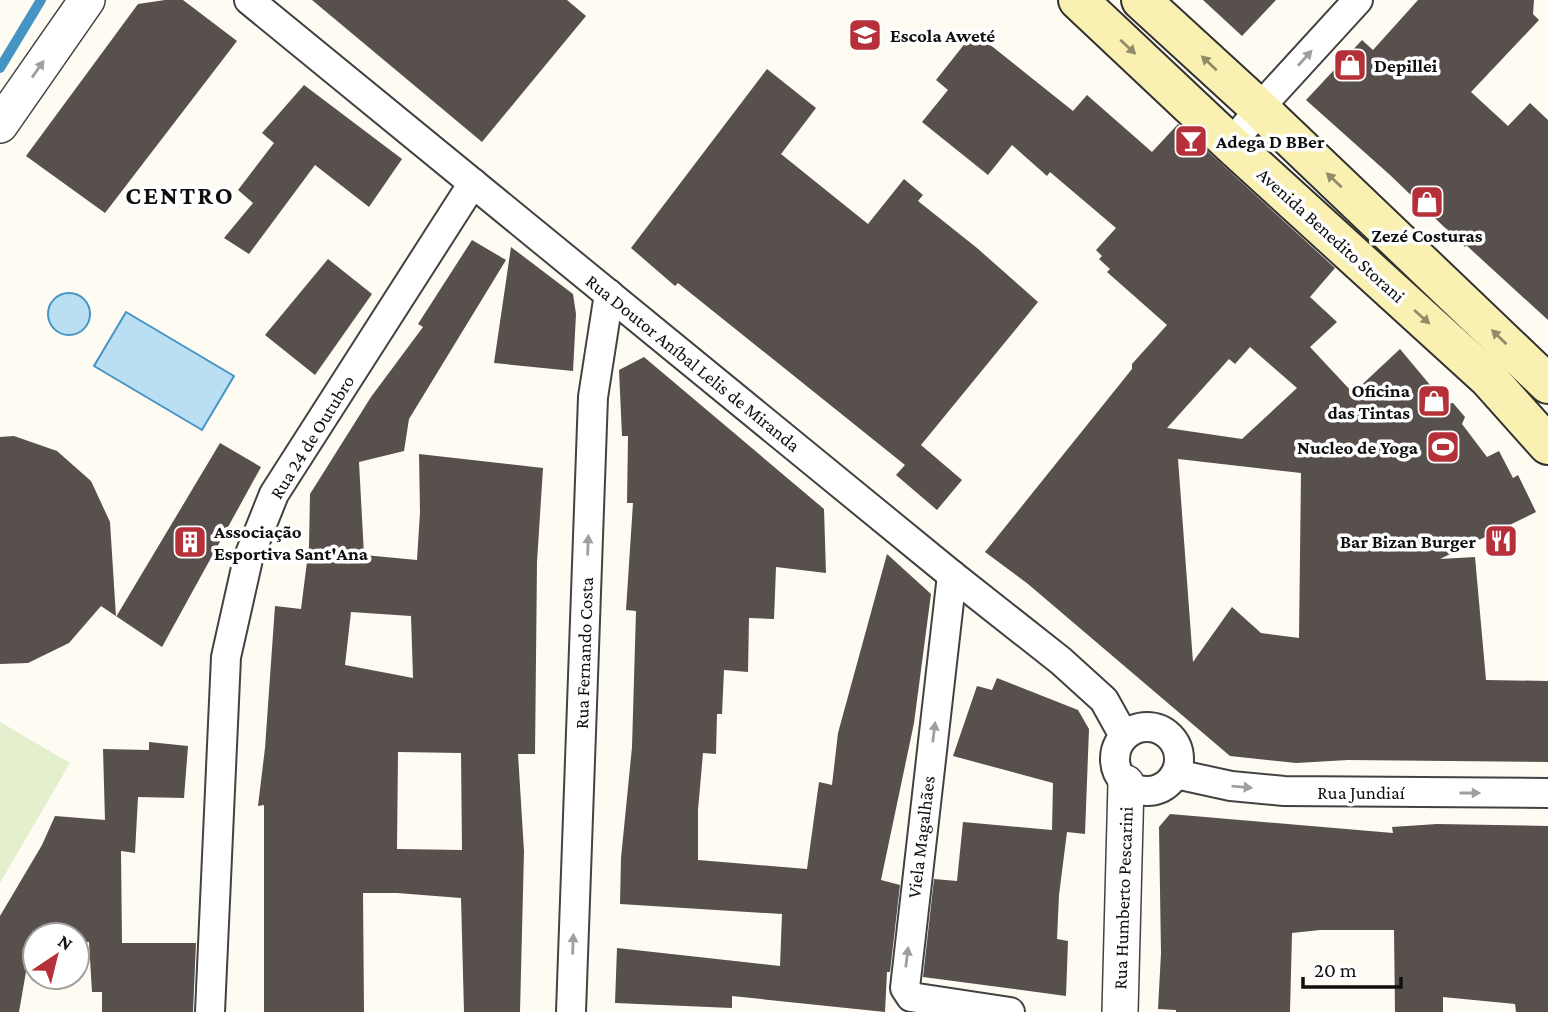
<svg xmlns="http://www.w3.org/2000/svg" width="1548" height="1012" font-family="'Crimson Pro',serif">
<style>
.pitch{fill:#e4efce}
.water{fill:#badef2;stroke:#4594c4;stroke-width:2}
.lines{fill:none;stroke-linecap:round;stroke-linejoin:round}
.stream{stroke:#4594c4;stroke-width:10}
.building{fill:#57504c;fill-rule:evenodd}
.minor-casing{stroke:#424242;stroke-width:32}
.tertiary-casing{stroke:#424242;stroke-width:38}
.secondary-casing{stroke:#313131;stroke-width:42}
.minor{stroke:#fff;stroke-width:28}
.tertiary{stroke:#fff;stroke-width:35}
.secondary{stroke:#f9f0b1;stroke-width:38}
.oneway{fill:#908b68}
.oneway2{fill:#9f9f9f}
.labels{text-anchor:middle;dominant-baseline:central;stroke-width:7;stroke-linejoin:round;paint-order:stroke}
.poi-label{font-size:19px;font-weight:bold;fill:#0f0f0f;stroke:#fff;text-anchor:start}
.street-label{font-size:19px;fill:#0f0f0f;stroke:#fff}
.district-label{font-size:26px;font-weight:bold;letter-spacing:2px;fill:#0f0f0f;stroke:#fff}
</style>
<rect width="100%" height="100%" fill="#fefbf2"/>
<!-- pitch -->
<path class="pitch" d="M0,722L70,763L0,883Z"/>
<!-- water -->
<g class="water">
<circle cx="69" cy="314" r="21"/>
<path d="M126,312L234,376L202,430L94,366Z"/>
</g>
<g class="lines">
<!-- stream -->
<path class="stream" d="M0,68L41,0"/>
</g>
<!-- building -->
<g class="building">
<path d="M165,0H183L237,41L105,213L26,156L138,4Z"/>
<path d="M312,0H567L586,16L482,142Z"/>
<path d="M1203,0H1276L1242,36Z"/>
<path d="M1418,0H1534L1533,14L1539,20L1471,92L1508,126L1530,103L1548,120V320L1466,245L1465,247L1390,175L1306,100L1362,40L1373,50Z"/>
<path d="M974,32L1073,111L1087,95L1152,152L1178,124L1335,268L1310,297L1337,322L1310,347L1353,393L1400,349L1446,404L1453,403L1465,417L1462,424L1487,457L1499,451L1513,478L1518,475L1536,512L1440,559L1475,557L1486,680L1548,681V762L1348,760L1296,763L1230,756L1028,584L985,552L1132,369V364L1167,325L1107,272L1110,269L1099,259L1102,256L1096,250L1116,228L1050,172L1047,176L1012,145L988,175L922,122L948,90L936,80ZM1250,347L1297,388L1242,439L1167,428L1229,359L1235,364ZM1178,459L1301,473L1299,638L1261,633L1232,607L1193,662Z"/>
<path d="M767,69L816,108L781,154L868,224L904,179L923,195L918,201L977,248L1038,302L921,445L962,480L937,510L896,475L905,465L678,283L675,286L631,248Z"/>
<path d="M304,85L402,159L369,207L315,165L249,254L224,238L253,203L238,190L274,143L262,133Z"/>
<path d="M472,240L506,260L409,419L404,451L359,462L364,555L417,560L420,512L419,454L543,468L537,562L535,754H518L524,851L520,1012H464L461,898L397,893H363L364,1012H264V805L258,806L265,748L275,606L301,609L309,546L310,494L371,397L423,327L418,324ZM351,612L411,616L413,678L345,665ZM398,752L461,753L462,850L397,849Z"/>
<path d="M511,247L573,294L576,314L573,371L494,363Z"/>
<path d="M328,259L372,294L315,375L265,335Z"/>
<path d="M644,357L824,509L826,573L776,567L774,619L749,618L748,672L724,670L722,714H717L716,754L703,753L698,810V860L807,869L819,782L832,785L838,733L887,554L931,594L914,723L881,880L900,885L890,972H887L885,1012L732,996V1008L615,1003L617,948L780,966L782,914L620,904L621,858L632,747L636,611L626,610L633,503H627L628,436H622L619,370Z"/>
<path d="M14,436L57,451L91,481L110,522L116,617L220,443L261,467L162,647L101,606L69,643L28,663L0,664V437Z"/>
<path d="M997,678L1078,710L1089,729L1085,834L1067,832L1059,895L1057,939L1068,941L1066,996L923,977L934,879L957,881L963,822L1052,830L1053,783L953,756L977,686L992,690Z"/>
<path d="M149,742L188,746L184,798L138,797L135,853L121,851L122,943H196L193,1012H102V992H92L89,942H77V935H35V943H31L19,1012H0V916L42,845L55,816L105,820L103,749L149,750Z"/>
<path d="M1170,814L1393,833L1392,827L1437,824L1548,826V1012H1516L1515,1004L1443,997V1012H1395L1394,930H1320L1292,933L1290,1012H1176V1010L1158,1009L1161,953L1159,827Z"/>
</g>
<g class="lines">
<defs>
<g id="minor">
<path d="M249,0L952,575L1061,661L1104,700L1124,736"/>
<path d="M1231,144L1272,94L1358,0"/>
<path d="M952,575L905,988L911,997L1010,1012"/>
<circle cx="1147" cy="759" r="32"/>
<path d="M1176,774L1231,786L1284,791L1548,793"/>
<path d="M210,1012L226,657L248,559L274,494L473,183"/>
<path d="M571,1012L593,397L609,294"/>
</g>
<g id="tertiary">
<path d="M0,125L87,0"/>
<path d="M1120,1012L1126,783"/>
</g>
<g id="secondary">
<path d="M1078,0L1231,144L1489,379L1548,445"/>
<path d="M1141,0L1260,109L1548,384"/>
</g>
</defs>
<!-- minor casing -->
<use href="#minor" class="minor-casing"/>
<!-- tertiary casing -->
<use href="#tertiary" class="tertiary-casing"/>
<!-- secondary casing -->
<use href="#secondary" class="secondary-casing"/>
<!-- minor -->
<use href="#minor" class="minor"/>
<!-- tertiary -->
<use href="#tertiary" class="tertiary"/>
<!-- secondary -->
<use href="#secondary" class="secondary"/>
</g>
<!-- one-way arrows -->
<defs><path id="oneway-solid" d="M-6-.8H1V-3.2L6.5 0L1 3.2V.8H-6Z" transform="scale(1.75)"/></defs>
<g class="oneway">
<use href="#oneway-solid" transform="translate(1128 47) rotate(43)"/>
<use href="#oneway-solid" transform="translate(1209 63) rotate(-137)"/>
<use href="#oneway-solid" transform="translate(1334 180) rotate(-137)"/>
<use href="#oneway-solid" transform="translate(1422 317) rotate(42)"/>
<use href="#oneway-solid" transform="translate(1499 337) rotate(-136)"/>
</g>
<g class="oneway2">
<use href="#oneway-solid" transform="translate(1305 58) rotate(-48)"/>
<use href="#oneway-solid" transform="translate(38 69) rotate(-55)"/>
<use href="#oneway-solid" transform="translate(588 545) rotate(-88)"/>
<use href="#oneway-solid" transform="translate(934 732) rotate(-83)"/>
<use href="#oneway-solid" transform="translate(1242 787) rotate(5)"/>
<use href="#oneway-solid" transform="translate(1470 793)"/>
<use href="#oneway-solid" transform="translate(573 944) rotate(-88)"/>
<use href="#oneway-solid" transform="translate(907 957) rotate(-83)"/>
</g>
<!-- icons -->
<defs>
<symbol id="school-square" viewBox="-11 -11 22 22"><rect x="-9" y="-9" width="18" height="18" rx="4" fill="#b63039" stroke="#fff"/><path d="M0-5L7-2L0 1L-7-2ZM-4 1L0 2.5L4 1V4Q0 6-4 4Z" fill="#fff"/></symbol>
<symbol id="shop-square" viewBox="-11 -11 22 22"><rect x="-9" y="-9" width="18" height="18" rx="4" fill="#b63039" stroke="#fff"/><path d="M-5-2.5h2.3a2.7 3.5 0 0 1 5.4 0H5L5.5 6h-11ZM-1.5-2.5h3a1.5 2.3 0 0 0-3 0Z" fill="#fff"/></symbol>
<symbol id="bar-square" viewBox="-11 -11 22 22"><rect x="-9" y="-9" width="18" height="18" rx="4" fill="#b63039" stroke="#fff"/><path d="M-6-5H6L.8 .8V4.5H3.5V6h-7V4.5H-.8V.8Z" fill="#fff"/></symbol>
<symbol id="stadium-square" viewBox="-11 -11 22 22"><rect x="-9" y="-9" width="18" height="18" rx="4" fill="#b63039" stroke="#fff"/><path d="M0-5a6.5 5 0 1 0 0 10a6.5 5 0 1 0 0-10ZM-3.5-1.8h7v3.6h-7Z" fill="#fff"/></symbol>
<symbol id="restaurant-square" viewBox="-11 -11 22 22"><rect x="-9" y="-9" width="18" height="18" rx="4" fill="#b63039" stroke="#fff"/><path d="M-5-6h1v4h1v-4h1v4h1v-4h1v5L-1.5 .5V6h-2V.5L-5-1ZM5-6V6H3V1.5H1.5Q1.5-4 5-6Z" fill="#fff"/></symbol>
<symbol id="building-square" viewBox="-11 -11 22 22"><rect x="-9" y="-9" width="18" height="18" rx="4" fill="#b63039" stroke="#fff"/><path d="M-4-6H4V6H1V3H-1V6H-4ZM-2.5-4.3h1.7v1.8h-1.7ZM.8-4.3h1.7v1.8H.8ZM-2.5-1h1.7V.8h-1.7ZM.8-1h1.7V.8H.8Z" fill="#fff"/></symbol>
</defs>
<g fill-rule="evenodd">
<use href="#school-square" x="846" y="16" width="38" height="38"/>
<use href="#shop-square" x="1331" y="46" width="38" height="38"/>
<use href="#bar-square" x="1172" y="122" width="38" height="38"/>
<use href="#shop-square" x="1408" y="183" width="38" height="38"/>
<use href="#shop-square" x="1415" y="382" width="38" height="38"/>
<use href="#stadium-square" x="1424" y="428" width="38" height="38"/>
<use href="#restaurant-square" x="1482" y="522" width="38" height="38"/>
<use href="#building-square" x="171" y="523" width="38" height="38"/>
</g>
<g class="labels">
<!-- poi labels -->
<g class="poi-label">
<text x="890" y="35">Escola Aweté</text>
<text x="1374" y="65">Depillei</text>
<text x="1216" y="141">Adega D BBer</text>
<text x="1427" y="235" text-anchor="middle">Zezé Costuras</text>
<text x="1410" y="390" text-anchor="end">Oficina<tspan x="1410" dy="22">das Tintas</tspan></text>
<text x="1418" y="447" text-anchor="end">Nucleo de Yoga</text>
<text x="214" y="531">Associação<tspan x="214" dy="22">Esportiva Sant'Ana</tspan></text>
<text x="1476" y="541" text-anchor="end">Bar Bizan Burger</text>
</g>
<!-- street labels -->
<g class="street-label">
<text transform="translate(1331 235) rotate(42)">Avenida Benedito Storani</text>
<text transform="translate(693 363) rotate(39)">Rua Doutor Aníbal Lelis de Miranda</text>
<text transform="translate(312 437) rotate(-58)">Rua 24 de Outubro</text>
<text transform="translate(584 653) rotate(-88)">Rua Fernando Costa</text>
<text x="1361" y="792">Rua Jundiaí</text>
<text transform="translate(921 837) rotate(-83)">Viela Magalhães</text>
<text transform="translate(1123 898) rotate(-88)">Rua Humberto Pescarini</text>
</g>
<!-- district labels -->
<g class="district-label">
<text x="180" y="195">CENTRO</text>
</g>
</g>
<!-- north arrow -->
<g transform="translate(56 956) rotate(35)"><circle r="33" fill="#ffffff" stroke="#9f9f9f" stroke-width="2"/>
<path d="M0-5L12 26L0 18L-12 26Z" fill="#b63039"/>
<text y="-10" font-size="19" font-weight="bold" text-anchor="middle" fill="#0f0f0f">N</text>
</g>
<!-- scale -->
<path d="M1303 977v10h98v-10" fill="none" stroke="#0f0f0f" stroke-width="3.5"/>
<text x="1314" y="977" font-size="21" fill="#0f0f0f" stroke="#ffffff" stroke-width="5" paint-order="stroke">20 m</text>
</svg>
